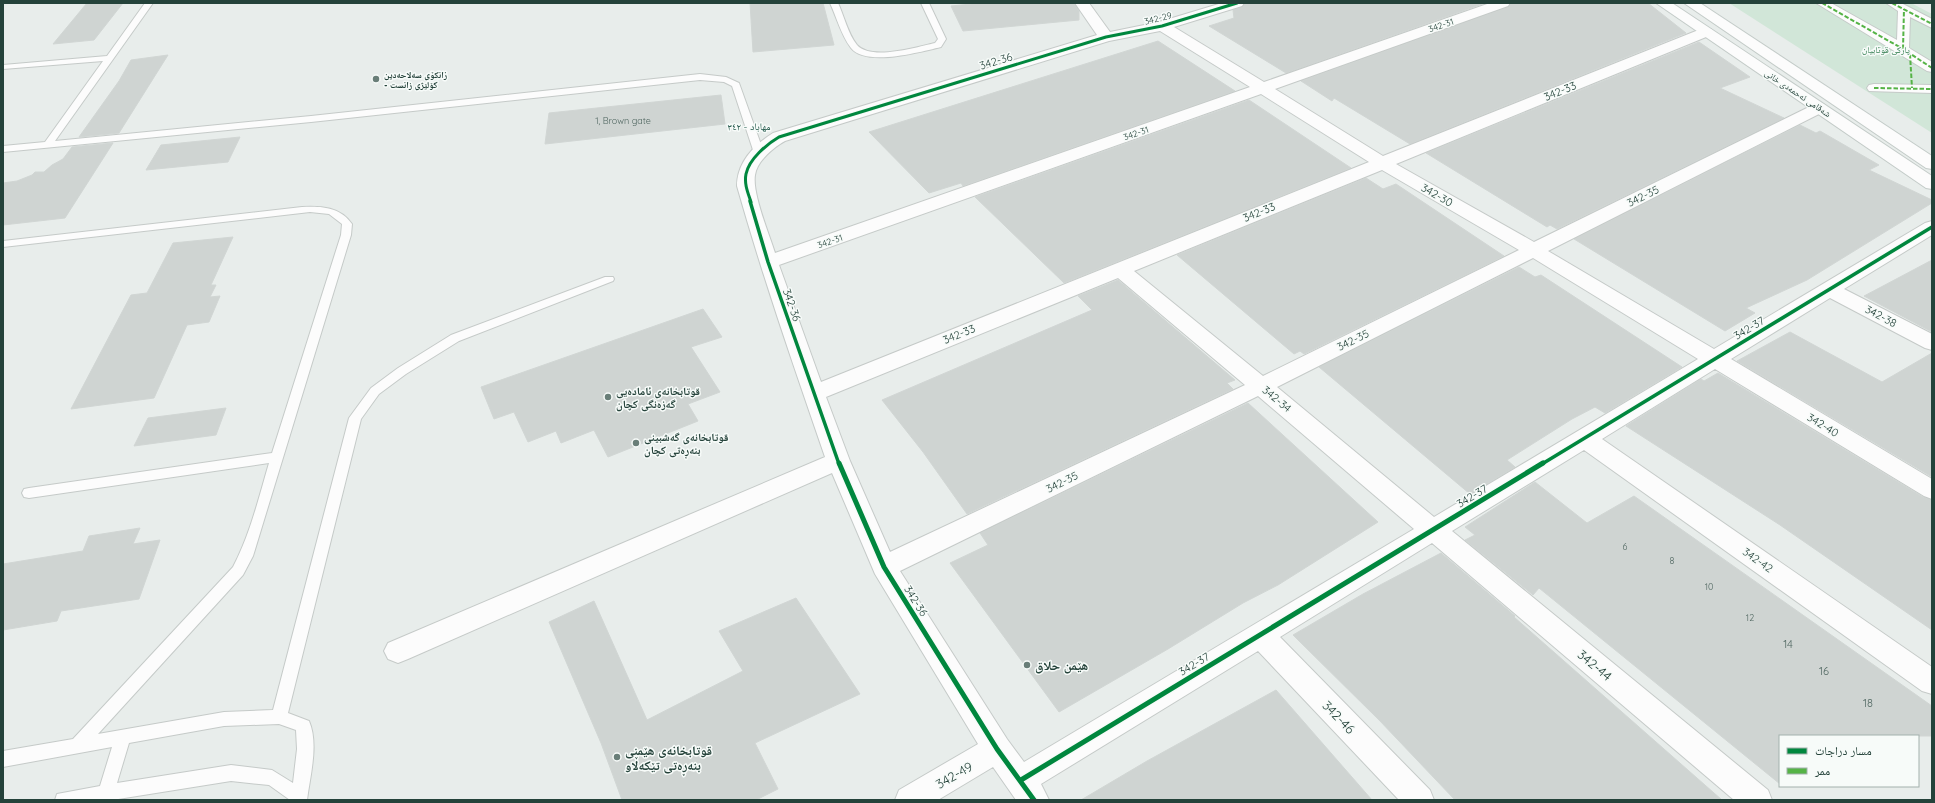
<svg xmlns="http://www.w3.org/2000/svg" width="1935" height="803" font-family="Quicksand,'Noto Naskh Arabic',sans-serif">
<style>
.green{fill:#d1e6d8}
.building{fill:#cfd4d2;stroke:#d1d6d4}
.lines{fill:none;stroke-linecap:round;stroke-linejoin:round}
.service-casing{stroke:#c5cac8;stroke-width:2}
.pedestrian-casing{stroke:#c5cac8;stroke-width:2}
.minor-casing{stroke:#c5cac8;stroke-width:2}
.secondary-casing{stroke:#c3cbc8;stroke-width:2}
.service{fill:#fcfcfc;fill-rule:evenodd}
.pedestrian{fill:#fcfcfc;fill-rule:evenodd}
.minor{fill:#fcfcfc;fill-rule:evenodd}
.secondary{fill:#fcfcfc;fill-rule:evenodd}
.quiet{stroke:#55b346;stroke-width:2;stroke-dasharray:4.5 2;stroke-linecap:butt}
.cycleway-far2-casing{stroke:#f7fbf9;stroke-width:5}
.cycleway-far1-casing{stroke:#f7fbf9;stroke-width:6}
.cycleway-casing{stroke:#f7fbf9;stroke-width:8}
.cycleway-far2{stroke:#00873e;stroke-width:3}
.cycleway-far1{stroke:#00873e;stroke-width:3.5}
.cycleway{stroke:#00873e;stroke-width:5}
.poi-dot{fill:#697e78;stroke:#f7fbf9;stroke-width:1.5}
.labels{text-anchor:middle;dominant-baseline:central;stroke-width:3;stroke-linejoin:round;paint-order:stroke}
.far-street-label{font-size:9px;fill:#24423a;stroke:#f7fbf9}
.far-park-label{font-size:9px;fill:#2d7a4b;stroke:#f7fbf9}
.far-poi-label{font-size:9px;font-weight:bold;fill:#24423a;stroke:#f7fbf9;text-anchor:start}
.number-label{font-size:9px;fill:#506761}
.far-neighbourhood-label{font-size:10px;fill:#1f5548;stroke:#f7fbf9}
.street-label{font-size:11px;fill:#24423a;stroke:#f7fbf9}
.poi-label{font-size:11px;font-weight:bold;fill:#24423a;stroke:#f7fbf9;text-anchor:start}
.near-number-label{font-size:11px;fill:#506761}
.near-poi-label{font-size:13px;font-weight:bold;fill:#24423a;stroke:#f7fbf9;text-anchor:start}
.near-street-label{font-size:13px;fill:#24423a;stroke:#f7fbf9}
</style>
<rect width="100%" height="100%" fill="#e8edeb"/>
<!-- green -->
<path class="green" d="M1729,3H1911L1932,14V133Z"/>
<!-- building -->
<g class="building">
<path d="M87,3H123L94,40L53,44Z"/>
<path d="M750,3H823L834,45L753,52Z"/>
<path d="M981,3H1074L1079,11V20L963,31L951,6Z"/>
<path d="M1245,3H1485L1286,73L1209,26L1234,18L1233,10L1242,7Z"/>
<path d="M1511,3H1648L1686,33L1410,144L1334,98L1332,101L1301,81L1508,7Z"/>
<path d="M1158,41L1235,91L963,186L961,183L929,193L869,132Z"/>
<path d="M1699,42L1750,77L1720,88L1784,118L1557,229L1550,225L1547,227L1426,153Z"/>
<path d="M168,55L119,133L79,137L119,81L131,60Z"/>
<path d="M721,95L725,124L545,144L549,113Z"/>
<path d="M1249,100L1351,168L1064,283L975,197Z"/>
<path d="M1800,125L1816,133L1820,131L1879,165L1869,170L1932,200V203L1807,280L1746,308L1755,313L1725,331L1574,239Z"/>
<path d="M240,137L228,162L146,170L161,145Z"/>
<path d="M113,143L65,218L3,225V183L17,181L32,175L35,172H44L52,165L63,159L72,147Z"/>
<path d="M1366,178L1383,189L1396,184L1504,256L1304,354L1300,351L1294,354L1177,255Z"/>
<path d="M233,237L211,285H216L210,297L220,296L209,322L187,325L154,398L71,409L131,295L147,293L173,243Z"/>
<path d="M1932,260V332L1864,296L1883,286Z"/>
<path d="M1519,267L1535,277L1541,275L1682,367L1605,413L1595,407L1572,419L1507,460L1515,467L1470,494L1319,367Z"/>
<path d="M1118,280L1235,380L1227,383L1233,389L967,514L923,452L882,400L1092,310L1078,296Z"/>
<path d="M703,309L722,337L691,347L720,392L688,404L698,421L608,457L594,430L561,443L556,431L528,442L514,412L494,419L481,387Z"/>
<path d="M1790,332L1882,382L1932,353V477L1737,361Z"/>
<path d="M1718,373L1923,497L1932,500V630L1780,525L1626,426L1701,379L1704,381Z"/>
<path d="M1248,403L1378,522L1278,585L1243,603L1168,649L1059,712L950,563L988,545L980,533Z"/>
<path d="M226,408L216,435L134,446L148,418Z"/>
<path d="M1535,482L1587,523L1634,496L1932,706V736H1780V784L1539,588L1533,595L1465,540L1475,535L1465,527Z"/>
<path d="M140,528L133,544L160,540L139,599L61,611L57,621L3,630V564L83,551L89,536Z"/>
<path d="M1441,553L1515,616L1514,617L1722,800H1455L1379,720L1293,635L1363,594Z"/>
<path d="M796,598L860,694L755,743L778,789L756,800H622L601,743L549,622L594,601L647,720L743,671L719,631Z"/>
<path d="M1276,690L1372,800H1081L1147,761Z"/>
</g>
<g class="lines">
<defs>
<g id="service">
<path d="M145,3H153L55,141L311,116L700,74L726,77L739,83L764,153L759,156L754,153L732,86L724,82L700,80L311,122L3,152V146L45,142L103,61L3,69V65L107,56Z"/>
<path d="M830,3H838C844,16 848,34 857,45C871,61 917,47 935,43L938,39L921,3H929L946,39L941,47C920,52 866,67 851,48C841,35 837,18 830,3Z"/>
<path d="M302,207C322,206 340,207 352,224L351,235L253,556L243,575L98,734L224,712L273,710L349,418L371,388L398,368L451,335L605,277H613L614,279L613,281L459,341L406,374L379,394L361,419L288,713L309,721C319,744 310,776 307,800H290L269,785L231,781L112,800H55L57,794L100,786L112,747L3,767V751L73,739L233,567C250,535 259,497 269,463L29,498L24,497L22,493L24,489L29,488L272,453L341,235L342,224L329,214L310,212L3,247V241ZM279,724L296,730L297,749L293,783L272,770L231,765L117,783L129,743L224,726Z"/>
</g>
<g id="pedestrian">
<path d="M1816,3H1831L1897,40L1898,11L1886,3H1901L1932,19V28L1910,17L1909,48L1932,62V72L1927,71Z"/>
<path d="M1874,84L1932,85V93L1869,91L1867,88L1869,85Z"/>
</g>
<path id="minor" d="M1075,3H1089L1110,32L1159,22L1222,3H1244L1242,6L1174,27L1264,82L1490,3H1510L1508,6L1275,89L1383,156L1701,29H1711L1713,32L1711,35L1396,164L1534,242L1813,105L1819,103L1825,105L1827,108L1825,111L1548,251L1714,349L1925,223L1932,221V235L1844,289L1932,334V350L1925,348L1830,298L1731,359L1932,479V499L1924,496L1715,369L1602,439L1932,667V694L1922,691L1584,450L1452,531L1768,790L1772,800H1734L1432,543L1280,637L1430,790L1434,800H1399L1258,651L1041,784L1049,800H1016L993,767L938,800H895L899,790L978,744L875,574L832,473L408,659L398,663L388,659L384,651L388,643L825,457C794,367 763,278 737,186C737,163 754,145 773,133L1097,35ZM1160,31L1250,87L775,253C769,234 752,193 755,175C757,161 774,147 785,141L1109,41ZM1261,94L1369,162L821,382L779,265ZM1382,170L1519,250L1263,376L1134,271ZM1533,258L1698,359L1434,517L1277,387ZM1118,278L1245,385L890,552L850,461L826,397ZM1258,396L1414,529L1024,762L1007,739L900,571Z"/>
<g id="secondary">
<path d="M1656,3H1672L1932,176V189L1926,188Z"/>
<path d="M1684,3H1700L1932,156V169L1926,168Z"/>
</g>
</defs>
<!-- service casing -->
<use href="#service" class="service-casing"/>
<!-- pedestrian casing -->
<use href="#pedestrian" class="pedestrian-casing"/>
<!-- minor casing -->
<use href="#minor" class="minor-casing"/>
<!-- secondary casing -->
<use href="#secondary" class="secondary-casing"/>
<!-- service -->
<use href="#service" class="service"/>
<!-- pedestrian -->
<use href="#pedestrian" class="pedestrian"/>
<!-- minor -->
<use href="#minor" class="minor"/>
<!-- secondary -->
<use href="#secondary" class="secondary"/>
<!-- quiet -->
<g class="quiet">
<path d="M1822,3L1903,49L1932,68"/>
<path d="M1892,3L1932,24"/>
<path d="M1903,49L1904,9"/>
<path d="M1910,54L1912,88"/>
<path d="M1874,88L1932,89"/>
</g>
<defs>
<path id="cycleway-far2" d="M751,202C748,193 744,184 746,174C749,159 767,144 779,137L1106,37L1162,26L1237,3"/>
<g id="cycleway-far1">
<path d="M750,201L768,262L839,464"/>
<path d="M1542,464L1932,227"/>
</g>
<g id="cycleway">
<path d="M839,463L884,567L997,749L1034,800"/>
<path d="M1021,780L1543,463"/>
</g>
</defs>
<!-- cycleway-far2 casing -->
<use href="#cycleway-far2" class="cycleway-far2-casing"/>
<!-- cycleway-far1 casing -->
<use href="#cycleway-far1" class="cycleway-far1-casing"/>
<!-- cycleway casing -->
<use href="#cycleway" class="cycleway-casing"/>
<!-- cycleway-far2 -->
<use href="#cycleway-far2" class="cycleway-far2"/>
<!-- cycleway-far1 -->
<use href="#cycleway-far1" class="cycleway-far1"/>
<!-- cycleway -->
<use href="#cycleway" class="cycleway"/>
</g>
<!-- markers -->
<g class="poi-dot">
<circle cx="376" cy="79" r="4"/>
<circle cx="608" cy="397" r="4"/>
<circle cx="636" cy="443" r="4"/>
<circle cx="1027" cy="665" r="4"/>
<circle cx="617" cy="757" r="4"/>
</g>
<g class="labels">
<!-- far-street labels -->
<g class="far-street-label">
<text transform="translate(1158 18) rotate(-14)">342-29</text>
<text transform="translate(1441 25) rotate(-19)">342-31</text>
<text transform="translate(1798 93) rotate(34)">شەقامی ئەحمەدی خانی</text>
<text transform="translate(1136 133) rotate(-19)">342-31</text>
<text transform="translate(830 241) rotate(-19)">342-31</text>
</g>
<!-- far-park labels -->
<g class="far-park-label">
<text x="1886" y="49">پارکی قوتابیان</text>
</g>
<!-- far-poi labels -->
<g class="far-poi-label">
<text x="384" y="74">زانکۆی سەلاحەدین<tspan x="384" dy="10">- کۆلێژی زانست</tspan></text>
</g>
<!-- number labels -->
<g class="number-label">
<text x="623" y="120">1, Brown gate</text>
<text x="1625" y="546">6</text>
<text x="1672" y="560">8</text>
<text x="1709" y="586">10</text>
<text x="1750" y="617">12</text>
</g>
<!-- far-neighbourhood labels -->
<g class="far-neighbourhood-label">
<text x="749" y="126">مهاباد - ٣٤٢</text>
</g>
<!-- street labels -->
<g class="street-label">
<text transform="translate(996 61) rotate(-17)">342-36</text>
<text transform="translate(1560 91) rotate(-22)">342-33</text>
<text transform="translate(1437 195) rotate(30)">342-30</text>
<text transform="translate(1643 196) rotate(-26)">342-35</text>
<text transform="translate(1259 212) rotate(-22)">342-33</text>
<text transform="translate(792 305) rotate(71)">342-36</text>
<text transform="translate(1881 316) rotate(28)">342-38</text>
<text transform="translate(1749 328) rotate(-31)">342-37</text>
<text transform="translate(959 334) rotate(-22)">342-33</text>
<text transform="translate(1353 340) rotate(-26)">342-35</text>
<text transform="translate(1277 399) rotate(40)">342-34</text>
<text transform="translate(1823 425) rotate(31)">342-40</text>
<text transform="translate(1062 482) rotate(-26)">342-35</text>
<text transform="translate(1472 496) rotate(-31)">342-37</text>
<text transform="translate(1758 560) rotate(35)">342-42</text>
<text transform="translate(916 601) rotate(58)">342-36</text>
<text transform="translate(1194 664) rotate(-31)">342-37</text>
</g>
<!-- poi labels -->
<g class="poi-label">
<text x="616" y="391">قوتابخانەی ئامادەیی<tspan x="616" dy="13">گەزەنگی کچان</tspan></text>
<text x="644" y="437">قوتابخانەی گەشبینی<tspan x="644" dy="13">بنەڕەتی کچان</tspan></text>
</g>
<!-- near-number labels -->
<g class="near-number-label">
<text x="1788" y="644">14</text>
<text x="1824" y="671">16</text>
<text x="1868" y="703">18</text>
</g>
<!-- near-poi labels -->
<g class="near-poi-label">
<text x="1035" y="665">هێمن حلاق</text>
<text x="625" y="750">قوتابخانەی هێمنی<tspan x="625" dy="15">بنەڕەتی تێکەڵاو</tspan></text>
</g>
<!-- near-street labels -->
<g class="near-street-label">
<text transform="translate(1595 665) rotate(40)">342-44</text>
<text transform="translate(1339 717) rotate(46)">342-46</text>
<text transform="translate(954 775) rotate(-30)">342-49</text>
</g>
</g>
<!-- border -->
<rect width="1935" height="803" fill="none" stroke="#24423a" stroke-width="8"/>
<!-- legend -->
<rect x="1779" y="735" width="140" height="52" fill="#f7fbf9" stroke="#a3b1ad"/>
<rect x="1787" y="748" width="20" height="6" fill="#00873e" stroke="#a3b1ad"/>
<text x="1815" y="755" font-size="12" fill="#24423a">مسار دراجات</text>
<rect x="1787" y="768" width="20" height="6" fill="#55b346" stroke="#a3b1ad"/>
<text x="1815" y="775" font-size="12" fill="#24423a">ممر</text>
</svg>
